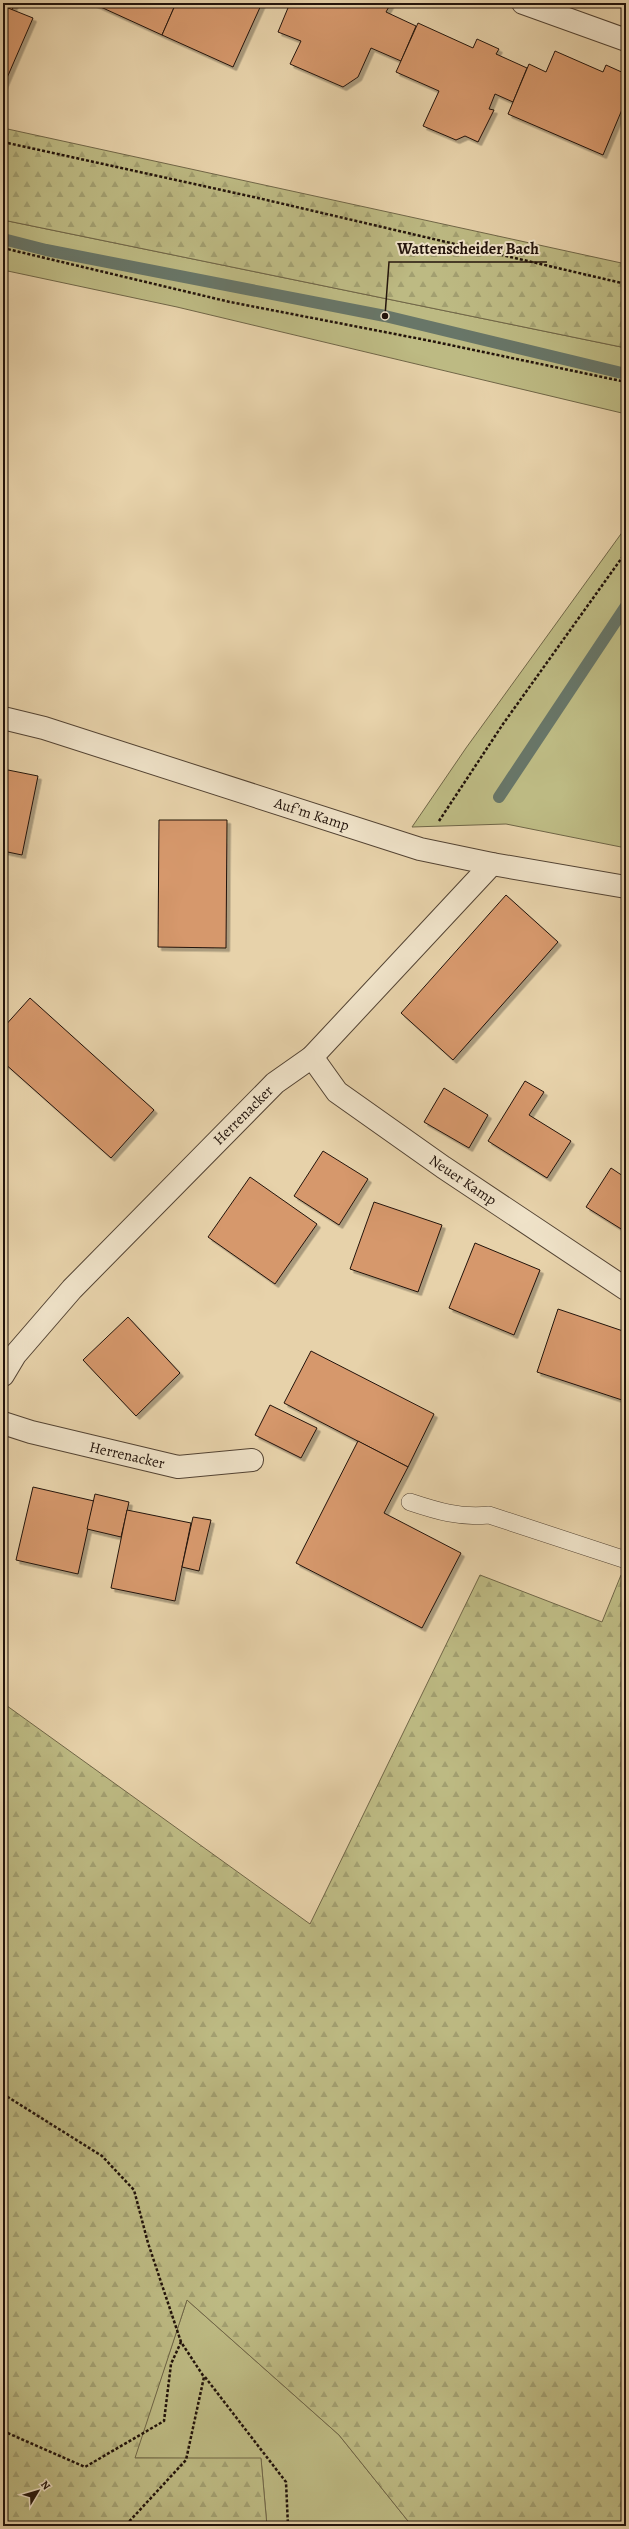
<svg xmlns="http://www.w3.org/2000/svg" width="629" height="2529" font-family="Alegreya,serif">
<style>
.grass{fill:#bdba83;stroke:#706647}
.forest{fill:url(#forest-firs);stroke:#706647}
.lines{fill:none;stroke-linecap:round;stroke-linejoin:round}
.stream{stroke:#687668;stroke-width:12}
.building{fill:#d6986c;stroke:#22130b;filter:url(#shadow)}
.service-casing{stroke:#534333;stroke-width:18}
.minor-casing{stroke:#534333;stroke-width:24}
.path{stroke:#22130b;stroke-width:2.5;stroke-dasharray:3 2;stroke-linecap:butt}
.service{stroke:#efe2c8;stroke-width:17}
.minor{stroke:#efe2c8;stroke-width:22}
.labels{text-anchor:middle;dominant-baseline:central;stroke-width:4;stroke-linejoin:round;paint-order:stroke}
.street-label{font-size:15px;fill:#22130b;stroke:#efe2c8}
.leader{fill:none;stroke:#22130b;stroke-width:1.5}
.callout-dot{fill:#22130b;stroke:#efe2c8;stroke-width:1.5}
.callout-label{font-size:16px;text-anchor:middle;font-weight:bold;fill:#22130b;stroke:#efe2c8;stroke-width:4;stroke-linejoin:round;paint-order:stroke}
</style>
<defs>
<pattern id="forest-firs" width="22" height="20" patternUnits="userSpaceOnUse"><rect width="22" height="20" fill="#bdba83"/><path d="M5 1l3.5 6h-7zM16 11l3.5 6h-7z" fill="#a29f70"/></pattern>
<filter id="shadow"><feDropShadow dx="3.5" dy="3.5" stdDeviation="0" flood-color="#0004"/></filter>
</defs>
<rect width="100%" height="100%" fill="#e7d2aa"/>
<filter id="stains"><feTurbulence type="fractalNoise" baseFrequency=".005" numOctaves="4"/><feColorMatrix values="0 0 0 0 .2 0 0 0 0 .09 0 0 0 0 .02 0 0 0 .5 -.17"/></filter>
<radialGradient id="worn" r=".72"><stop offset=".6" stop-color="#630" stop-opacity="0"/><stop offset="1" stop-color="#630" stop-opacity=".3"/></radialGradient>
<!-- grass -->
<g class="grass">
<path d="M3,220L626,348V414L177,307L3,270Z"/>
<path d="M626,527V848L506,824L412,827L466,748Z"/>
<path d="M187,2300L339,2435L412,2526H267L261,2459L134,2458Z"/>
</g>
<!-- forest -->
<g class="forest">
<path d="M3,128L626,264V348L3,220Z"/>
<path d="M480,1575L602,1622L621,1575L626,1577V2526H412L339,2435L187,2300L135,2458H261L267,2526H3V1703L310,1924Z"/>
</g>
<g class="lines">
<!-- stream -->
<g class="stream">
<path d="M3,239L46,250L385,316L626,374"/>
<path d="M499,797L626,606"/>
</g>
</g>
<!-- building -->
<g class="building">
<path d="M3,3H15L12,10L3,6Z"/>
<path d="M92,3H176L162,35Z"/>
<path d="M176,3H262L233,67L162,35Z"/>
<path d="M290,3H391L386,12L416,26L401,61L371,48L358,77L343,87L290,64L301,41L278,32Z"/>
<path d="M3,6L33,18L3,87Z"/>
<path d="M418,23L473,48L477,39L499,49L496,54L527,68L513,102L495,94L489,109L494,110L478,142L465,136L456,140L423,126L439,91L396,72Z"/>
<path d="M555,51L603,72L606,65L626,74V100L603,155L508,114L529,64L546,72Z"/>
<path d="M3,769L38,776L22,855L3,851Z"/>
<path d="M159,820H227L226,948L158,947Z"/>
<path d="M506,895L558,942L453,1060L401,1013Z"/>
<path d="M30,998L154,1110L111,1158L3,1062V1028Z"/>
<path d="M525,1081L544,1092L529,1115L571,1141L547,1178L488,1141Z"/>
<path d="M444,1088L488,1115L469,1148L424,1122Z"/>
<path d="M323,1151L368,1179L339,1225L294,1196Z"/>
<path d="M611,1168L626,1178V1232L586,1207Z"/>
<path d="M250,1177L317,1224L275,1284L208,1237Z"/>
<path d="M374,1202L442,1225L418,1292L350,1269Z"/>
<path d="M475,1243L540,1270L514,1335L449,1308Z"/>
<path d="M558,1309L626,1332V1389L622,1400L537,1372Z"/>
<path d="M128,1317L180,1373L136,1416L83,1360Z"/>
<path d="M311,1351L434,1414L408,1467L284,1403Z"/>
<path d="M270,1405L317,1428L301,1458L255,1435Z"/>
<path d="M358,1441L408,1467L384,1513L461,1553L422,1628L296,1563Z"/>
<path d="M33,1487L94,1501L78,1574L16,1560Z"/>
<path d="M95,1494L129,1502L121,1537L87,1529Z"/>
<path d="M127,1510L191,1523L175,1601L111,1588Z"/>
<path d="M193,1517L211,1520L199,1571L182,1567Z"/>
</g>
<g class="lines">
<defs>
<path id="service" d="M410,1502C437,1511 460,1518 489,1515L626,1560"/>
<g id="minor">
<path d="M523,3L626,40"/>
<path d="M3,718L44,728L420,849L492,864L626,887"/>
<path d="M312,1057L337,1092L443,1167L626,1289"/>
<path d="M3,1375L15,1355L72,1289L275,1083L312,1057L492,864"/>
<path d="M3,1423L31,1432L178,1467L252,1460"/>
</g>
</defs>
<!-- service casing -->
<use href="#service" class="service-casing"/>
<!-- minor casing -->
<use href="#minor" class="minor-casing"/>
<!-- path -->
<g class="path">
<path d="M3,142L258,198L626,284"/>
<path d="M3,248L230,302L431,341L626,382"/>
<path d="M439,821L503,724L626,552"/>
<path d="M3,2094L102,2156L134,2190L148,2243L181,2342L204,2377L186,2460L125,2526"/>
<path d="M205,2377L286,2482L288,2526"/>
<path d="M3,2431L85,2467L164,2421L171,2364L181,2342"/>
</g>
<!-- service -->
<use href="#service" class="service"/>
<!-- minor -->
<use href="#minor" class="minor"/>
</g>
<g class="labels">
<!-- street labels -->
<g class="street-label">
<text transform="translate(312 814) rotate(18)">Auf'm Kamp</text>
<text transform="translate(243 1115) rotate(-45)">Herrenacker</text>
<text transform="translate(463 1180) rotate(34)">Neuer Kamp</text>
<text transform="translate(127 1455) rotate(13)">Herrenacker</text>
</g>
</g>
<!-- callouts -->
<path class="leader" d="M385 316L389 262H547"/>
<circle class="callout-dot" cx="385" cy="316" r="4"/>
<g class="callout-label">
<text x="468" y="254">Wattenscheider Bach</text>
</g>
<!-- margin -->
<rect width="629" height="2529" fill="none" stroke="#e7d2aa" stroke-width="16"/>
<rect x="4" y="4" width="621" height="2521" fill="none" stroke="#22130b" stroke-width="2"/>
<rect x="8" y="8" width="613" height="2513" fill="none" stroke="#22130b"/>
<!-- north arrow -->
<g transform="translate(38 2491) rotate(52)" stroke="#efe2c8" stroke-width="3" paint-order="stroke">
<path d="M0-3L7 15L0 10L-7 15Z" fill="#22130b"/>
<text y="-6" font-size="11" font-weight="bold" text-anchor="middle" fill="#22130b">N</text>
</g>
<rect width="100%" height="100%" filter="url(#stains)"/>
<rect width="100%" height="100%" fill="url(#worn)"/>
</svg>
